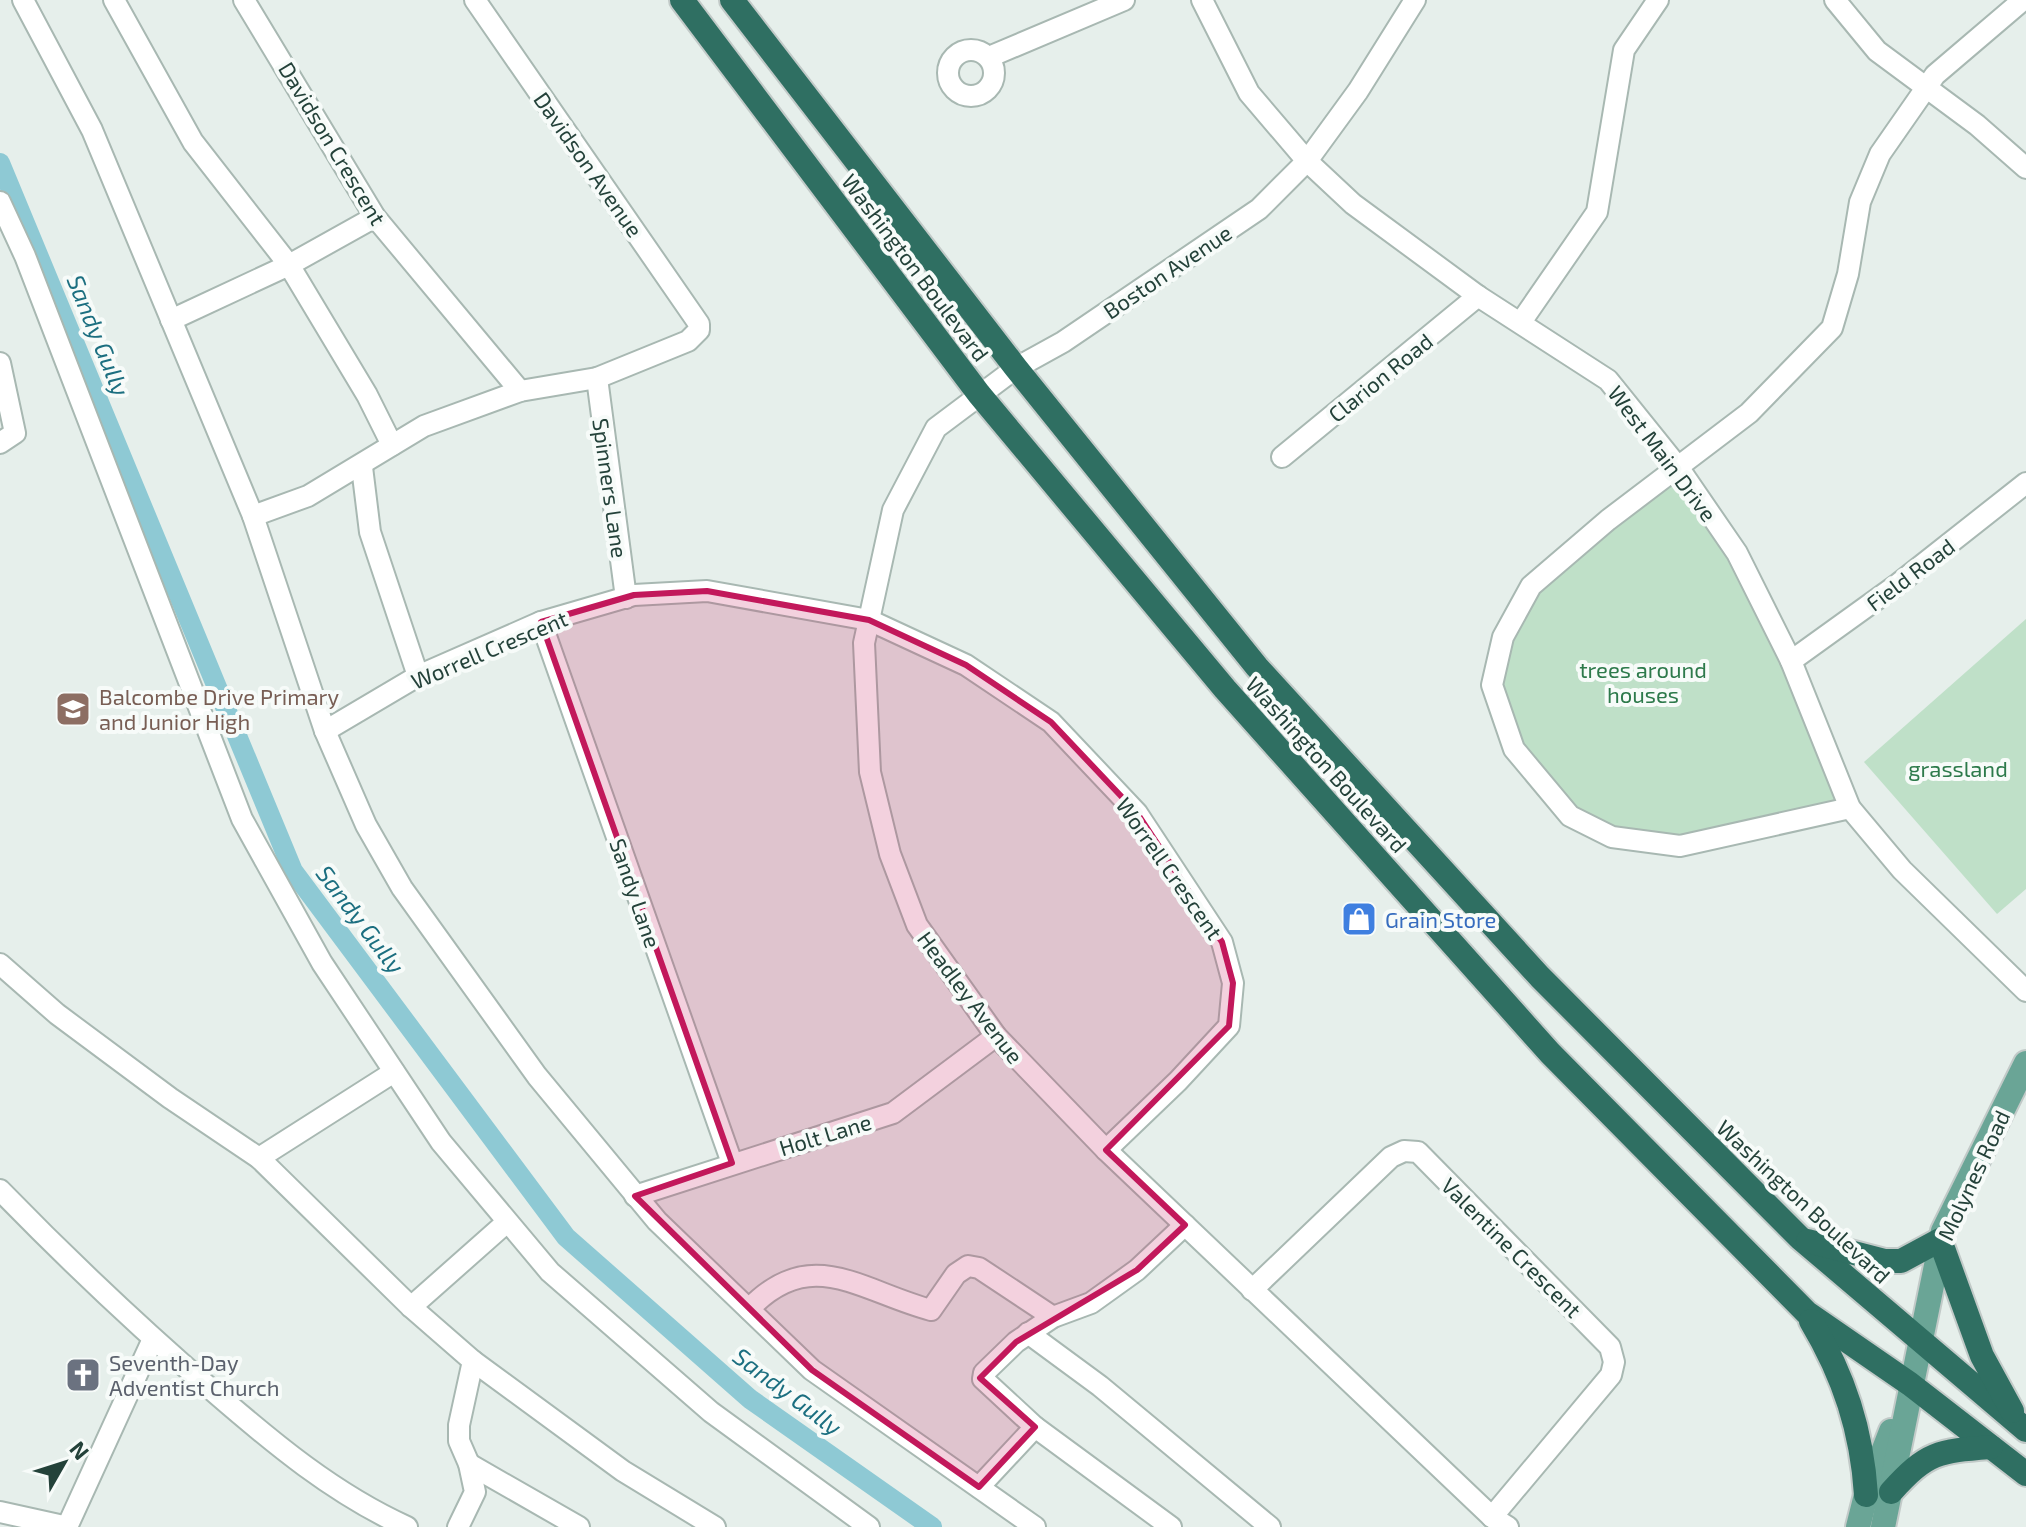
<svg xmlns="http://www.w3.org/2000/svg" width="2026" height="1527" font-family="'Exo 2',sans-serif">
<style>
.green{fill:#bfe0c8}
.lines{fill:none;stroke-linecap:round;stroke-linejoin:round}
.canal{stroke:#8ec9d4;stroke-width:20}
.minor-casing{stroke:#a8b8b2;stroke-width:24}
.major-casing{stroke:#c2cac8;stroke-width:28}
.highway-casing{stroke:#c2cac8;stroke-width:28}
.minor{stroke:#fff;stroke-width:20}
.major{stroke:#6aa596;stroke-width:24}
.highway{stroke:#2f6f62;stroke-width:24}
.marked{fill:#c2185b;fill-opacity:0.2;stroke:#c2185b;stroke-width:6;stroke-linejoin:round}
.labels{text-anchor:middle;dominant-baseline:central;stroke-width:8;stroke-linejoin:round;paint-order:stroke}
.street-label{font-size:22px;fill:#24423a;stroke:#f7fbf9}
.park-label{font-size:22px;fill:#2d7a4b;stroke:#f7fbf9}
.education-label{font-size:22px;fill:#785e54;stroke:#f7fbf9;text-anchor:start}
.shop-label{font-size:22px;fill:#366cbe;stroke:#f7fbf9;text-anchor:start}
.worship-label{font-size:22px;fill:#5b616d;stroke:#f7fbf9;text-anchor:start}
.water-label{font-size:24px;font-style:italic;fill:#1c6f80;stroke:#f7fbf9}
</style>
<rect width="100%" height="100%" fill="#e6efeb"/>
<!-- green -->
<g class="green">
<path d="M1679,474L1737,553L1850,808L1680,846L1570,816L1514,749L1492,685L1531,586Z"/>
<path d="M2026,619V889L1997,914L1864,762Z"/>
</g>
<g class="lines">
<!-- canal -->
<path class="canal" d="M0,163L293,871L566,1237L750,1399L932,1527"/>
<defs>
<g id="minor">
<path d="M23,0L92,130L253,516L325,731L366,825L402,888L537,1076L657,1221L812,1370L1035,1527"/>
<path d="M114,0L193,142L289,265L367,395L392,445"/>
<path d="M244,0L375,217L520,391"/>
<path d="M1202,0L1249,93L1307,161L1353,204L1478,296L1608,380L1678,467L1737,553L1791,661L1850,808L1902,870L2026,991"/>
<path d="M1415,0L1358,91L1307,161L1259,209L1063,342L1016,368L936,428L893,510L864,643L870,772L890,854L917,925L996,1036L1106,1150L1492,1517L1508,1527"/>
<path d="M1835,0L1877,51L1977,125L2026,168"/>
<circle cx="971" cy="73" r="23"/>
<path d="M989,57L1124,0"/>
<path d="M0,202L25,256L242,819L322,963L441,1142L550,1272L711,1412L869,1527"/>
<path d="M171,320L289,265L375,217"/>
<path d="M1521,322L1597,212L1624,50L1658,0"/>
<path d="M0,363L15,433L0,443"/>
<path d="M597,378L626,598"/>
<path d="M1282,457L1478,296"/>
<path d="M362,467L370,532L418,676"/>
<path d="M253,516L308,496L424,426L520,391L597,378L688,341L699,330V324L475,0"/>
<path d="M541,622L732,1163"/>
<path d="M1791,661L1898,584L2026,483"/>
<path d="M325,731L418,676L541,622L634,595L707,591L869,620L966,665L1051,722L1137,813L1222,942L1233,983L1229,1026L1178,1081L1106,1150"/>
<path d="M1850,808L1680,846L1612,837L1570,816L1514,749L1492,685L1503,637L1531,586L1608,520L1749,413L1832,328L1848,274L1860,202L1880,154L1935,75L2023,0"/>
<path d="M0,964L57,1014L170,1098L259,1158L411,1307L473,1361L623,1471L715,1527"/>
<path d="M259,1158L394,1072"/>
<path d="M0,1190C68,1260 139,1327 213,1391C273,1443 334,1494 407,1527"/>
<path d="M635,1196L893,1113L996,1036"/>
<path d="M1252,1290L1391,1157L1404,1151L1418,1152L1610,1347L1614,1362L1611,1375L1492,1517"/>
<path d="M411,1307L507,1222"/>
<path d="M749,1309C811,1244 860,1291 931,1310L956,1274L968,1266L979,1268L1053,1317"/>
<path d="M1028,1333L1100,1386L1270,1527"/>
<path d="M469,1464L579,1527"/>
<path d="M979,1487L1035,1427"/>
<path d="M0,1512L68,1527"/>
<path d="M67,1527L153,1339"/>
<path d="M458,1527L475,1492L469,1464L459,1441V1425L473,1361"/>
<path d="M1171,1527L1035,1427L983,1379L984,1373L1016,1342L1053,1317L1091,1303L1137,1270L1185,1225"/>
</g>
<g id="major">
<path d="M1858,1527L1866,1495L1891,1431"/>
<path d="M1883,1527L1943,1231L2026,1063"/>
</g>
<g id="highway">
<path d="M682,0L979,394L1225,689L1550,1053L1807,1313L1910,1384L2026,1474"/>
<path d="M732,0L1016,368L1257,667L1540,977L1800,1238L2026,1430"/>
<path d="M1808,1241L1885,1261H1901L1940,1240L1982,1356L2012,1411"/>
<path d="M1811,1321C1844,1376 1862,1431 1866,1495"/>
<path d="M1891,1492C1927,1452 1938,1451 1991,1447"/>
</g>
</defs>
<!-- minor casing -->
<use href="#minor" class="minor-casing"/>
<!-- major casing -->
<use href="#major" class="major-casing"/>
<!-- highway casing -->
<use href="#highway" class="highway-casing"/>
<!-- minor -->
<use href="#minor" class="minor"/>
<!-- major -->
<use href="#major" class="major"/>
<!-- highway -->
<use href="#highway" class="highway"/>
</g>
<!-- marked area -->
<path class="marked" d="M707,591L869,620L966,665L1051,722L1137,813L1222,942L1233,983L1229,1026L1106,1150L1185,1225L1137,1270L1016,1342L980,1378L1035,1427L979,1487L812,1370L635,1196L732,1163L541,622L634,595Z"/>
<!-- icons -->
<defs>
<symbol id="school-square" viewBox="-11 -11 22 22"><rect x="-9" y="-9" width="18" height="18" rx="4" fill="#8d6e63" stroke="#f7fbf9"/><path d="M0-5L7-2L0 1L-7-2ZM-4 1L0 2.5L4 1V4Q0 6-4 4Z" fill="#fff"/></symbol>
<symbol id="shop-square" viewBox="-11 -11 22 22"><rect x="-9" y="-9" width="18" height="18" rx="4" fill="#3f7fe0" stroke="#f7fbf9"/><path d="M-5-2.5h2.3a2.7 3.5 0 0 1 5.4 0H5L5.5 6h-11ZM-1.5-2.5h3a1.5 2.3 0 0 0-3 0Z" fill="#fff"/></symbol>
<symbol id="church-square" viewBox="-11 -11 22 22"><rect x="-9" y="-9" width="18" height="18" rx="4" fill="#6b7280" stroke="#f7fbf9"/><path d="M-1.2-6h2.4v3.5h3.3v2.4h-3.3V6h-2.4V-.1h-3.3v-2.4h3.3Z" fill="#fff"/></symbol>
</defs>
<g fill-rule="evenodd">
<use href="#school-square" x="53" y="689" width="40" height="40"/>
<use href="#shop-square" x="1339" y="899" width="40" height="40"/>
<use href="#church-square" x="63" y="1355" width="40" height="40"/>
</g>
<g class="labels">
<!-- street labels -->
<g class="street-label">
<text transform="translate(333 143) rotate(59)">Davidson Crescent</text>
<text transform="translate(589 164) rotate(55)">Davidson Avenue</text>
<text transform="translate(916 267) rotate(53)">Washington Boulevard</text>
<text transform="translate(1167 271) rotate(-34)">Boston Avenue</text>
<text transform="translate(1380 377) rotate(-39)">Clarion Road</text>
<text transform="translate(1663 453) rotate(53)">West Main Drive</text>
<text transform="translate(611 488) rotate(82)">Spinners Lane</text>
<text transform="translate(1910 574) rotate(-37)">Field Road</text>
<text transform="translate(489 649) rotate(-23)">Worrell Crescent</text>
<text transform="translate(1327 764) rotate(48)">Washington Boulevard</text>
<text transform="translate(1170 868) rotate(55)">Worrell Crescent</text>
<text transform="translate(636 893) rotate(71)">Sandy Lane</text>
<text transform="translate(971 997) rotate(53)">Headley Avenue</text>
<text transform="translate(825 1134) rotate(-17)">Holt Lane</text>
<text transform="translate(1973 1175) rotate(-65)">Molynes Road</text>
<text transform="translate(1804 1201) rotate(43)">Washington Boulevard</text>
<text transform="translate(1512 1247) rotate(45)">Valentine Crescent</text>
</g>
<!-- park labels -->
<g class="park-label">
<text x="1643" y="669">trees around<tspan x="1643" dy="25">houses</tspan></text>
<text x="1958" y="768">grassland</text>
</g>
<!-- education labels -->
<g class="education-label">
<text x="99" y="696">Balcombe Drive Primary<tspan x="99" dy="25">and Junior High</tspan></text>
</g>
<!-- shop labels -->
<g class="shop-label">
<text x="1385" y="919">Grain Store</text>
</g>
<!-- worship labels -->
<g class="worship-label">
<text x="109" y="1362">Seventh-Day<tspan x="109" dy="25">Adventist Church</tspan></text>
</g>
<!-- water labels -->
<g class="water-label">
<text transform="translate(99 335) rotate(68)">Sandy Gully</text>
<text transform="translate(361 919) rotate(53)">Sandy Gully</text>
<text transform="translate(788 1391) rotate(37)">Sandy Gully</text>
</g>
</g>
<!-- north arrow -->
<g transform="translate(64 1463) rotate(51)" stroke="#f7fbf9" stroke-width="6" paint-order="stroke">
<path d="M0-6L14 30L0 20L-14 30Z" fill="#24423a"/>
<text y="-12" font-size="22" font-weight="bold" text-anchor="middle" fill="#24423a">N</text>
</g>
</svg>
